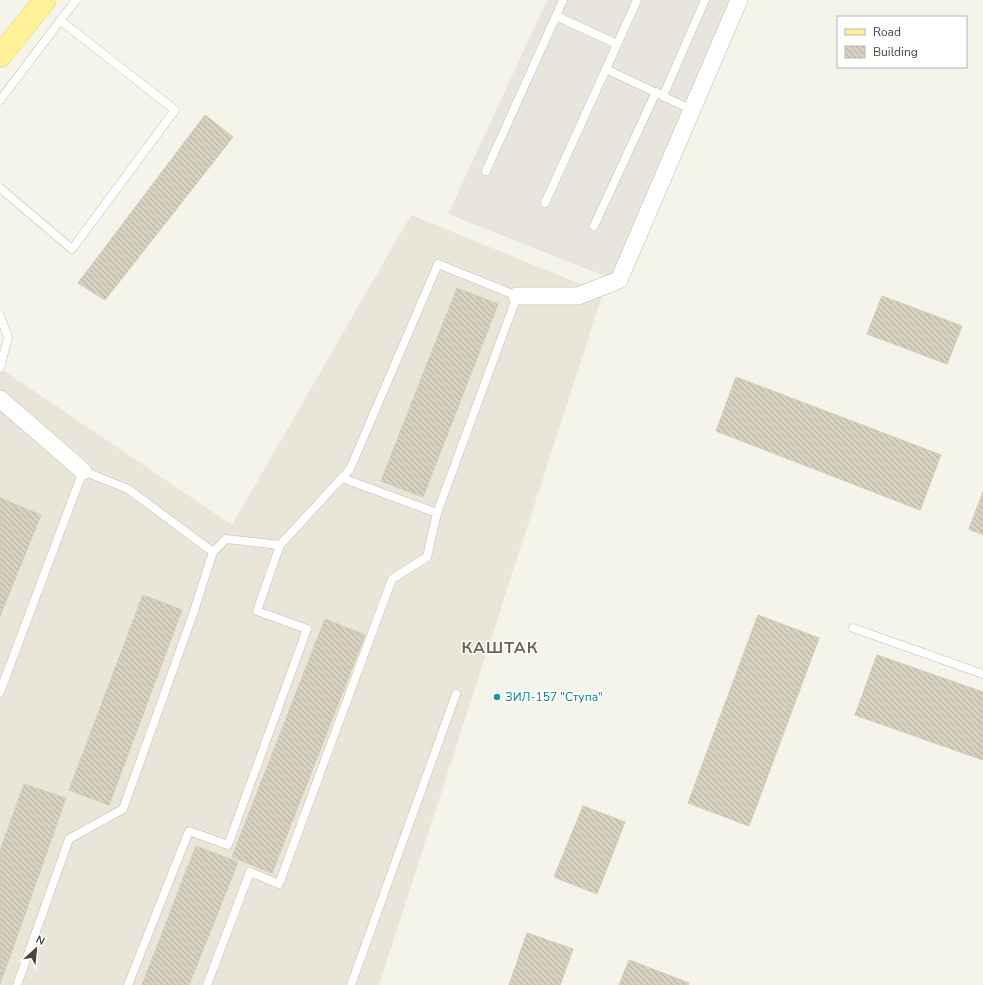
<svg xmlns="http://www.w3.org/2000/svg" width="983" height="985" font-family="'Nunito Sans',sans-serif">
<style>
.residential{fill:#e9e6d9}
.industrial{fill:#e8e5df}
.building{fill:url(#building-back-hatch);stroke:#d2cab3}
.lines{fill:none;stroke-linecap:round;stroke-linejoin:round}
.service-casing{stroke:#c1bdad;stroke-width:9}
.minor-casing{stroke:#c1bdad;stroke-width:18}
.primary-casing{stroke:#e6d168;stroke-width:23}
.service{stroke:#fff;stroke-width:8}
.minor{stroke:#fff;stroke-width:17}
.primary{stroke:#fff09a;stroke-width:22}
.culture-dot{fill:#0f9aa8;stroke:#fff;stroke-width:1.5}
.labels{text-anchor:middle;dominant-baseline:central;stroke-width:3;stroke-linejoin:round;paint-order:stroke}
.culture-label{font-size:12px;fill:#0d838f;stroke:#fff;text-anchor:start}
.district-label{font-size:16px;font-weight:bold;letter-spacing:1px;fill:#6d654f;stroke:#fff}
</style>
<defs>
<pattern id="building-back-hatch" width="6" height="6" patternUnits="userSpaceOnUse"><rect width="6" height="6" fill="#d7d1c0"/><path d="M-1 5l2 2M0 0l6 6M5-1l2 2" fill="none" stroke="#b0ab9d"/></pattern>
</defs>
<rect width="100%" height="100%" fill="#f5f4eb"/>
<!-- residential -->
<path class="residential" d="M411,215L603,293L379,985H0V368L232,525Z"/>
<!-- industrial -->
<path class="industrial" d="M547,0H731L612,279L448,214Z"/>
<!-- building -->
<g class="building">
<path d="M205,115L233,137L105,300L78,283Z"/>
<path d="M457,288L498,304L423,497L381,481Z"/>
<path d="M882,296L962,326L947,364L867,334Z"/>
<path d="M736,377L941,455L920,510L716,431Z"/>
<path d="M983,492V535L969,529Z"/>
<path d="M0,498L41,515L0,616Z"/>
<path d="M143,595L182,610L109,805L69,790Z"/>
<path d="M758,615L819,638L749,826L688,803Z"/>
<path d="M325,619L365,635L272,873L232,857Z"/>
<path d="M877,655L983,692V760L855,715Z"/>
<path d="M24,784L66,798L0,984V851Z"/>
<path d="M583,806L625,822L597,894L554,877Z"/>
<path d="M196,846L238,862L189,985H142Z"/>
<path d="M527,933L573,949L560,985H509Z"/>
<path d="M629,960L689,983L688,985H619Z"/>
</g>
<g class="lines">
<defs>
<g id="service">
<path d="M563,0L556,16L617,44"/>
<path d="M637,0L606,69L692,110"/>
<path d="M663,96L705,0"/>
<path d="M0,100L76,0"/>
<path d="M486,171L556,16"/>
<path d="M0,188L72,249L175,110L61,21"/>
<path d="M545,203L606,69"/>
<path d="M594,226L656,92"/>
<path d="M0,316L8,337L0,368"/>
<path d="M213,552L226,539L280,545L350,469L438,264L517,296L437,513"/>
<path d="M853,628L983,674"/>
<path d="M0,692L83,471L128,489L213,552L193,614L123,809L69,839L17,985"/>
<path d="M128,985L189,831L228,845L307,629L257,611L280,545"/>
<path d="M207,985L250,872L279,884L392,579L427,557L437,513L342,478"/>
<path d="M351,985L456,694"/>
</g>
<g id="minor">
<path d="M517,296H578L619,280L739,0"/>
<path d="M0,399L83,471"/>
</g>
<path id="primary" d="M0,56L45,0"/>
</defs>
<!-- service casing -->
<use href="#service" class="service-casing"/>
<!-- minor casing -->
<use href="#minor" class="minor-casing"/>
<!-- primary casing -->
<use href="#primary" class="primary-casing"/>
<!-- service -->
<use href="#service" class="service"/>
<!-- minor -->
<use href="#minor" class="minor"/>
<!-- primary -->
<use href="#primary" class="primary"/>
</g>
<!-- markers -->
<circle class="culture-dot" cx="497" cy="697" r="4"/>
<g class="labels">
<!-- culture labels -->
<g class="culture-label">
<text x="505" y="697">ЗИЛ-157 "Ступа"</text>
</g>
<!-- district labels -->
<g class="district-label">
<text x="500" y="648">КАШТАК</text>
</g>
</g>
<!-- legend -->
<rect x="837" y="16" width="130" height="52" fill="#ffffff" stroke="#b7b5af"/>
<rect x="845" y="29" width="20" height="6" fill="#fff09a" stroke="#b7b5af"/>
<text x="873" y="36" font-size="12" fill="#4a4538">Road</text>
<rect x="845" y="46" width="20" height="12" fill="url(#building-back-hatch)" stroke="#b7b5af"/>
<text x="873" y="56" font-size="12" fill="#4a4538">Building</text>
<!-- north arrow -->
<g transform="translate(36 949) rotate(27)" stroke="#ffffff" stroke-width="3" paint-order="stroke">
<path d="M0-3L7 15L0 10L-7 15Z" fill="#4a4538"/>
<text y="-6" font-size="11" font-weight="bold" text-anchor="middle" fill="#4a4538">N</text>
</g>
</svg>
